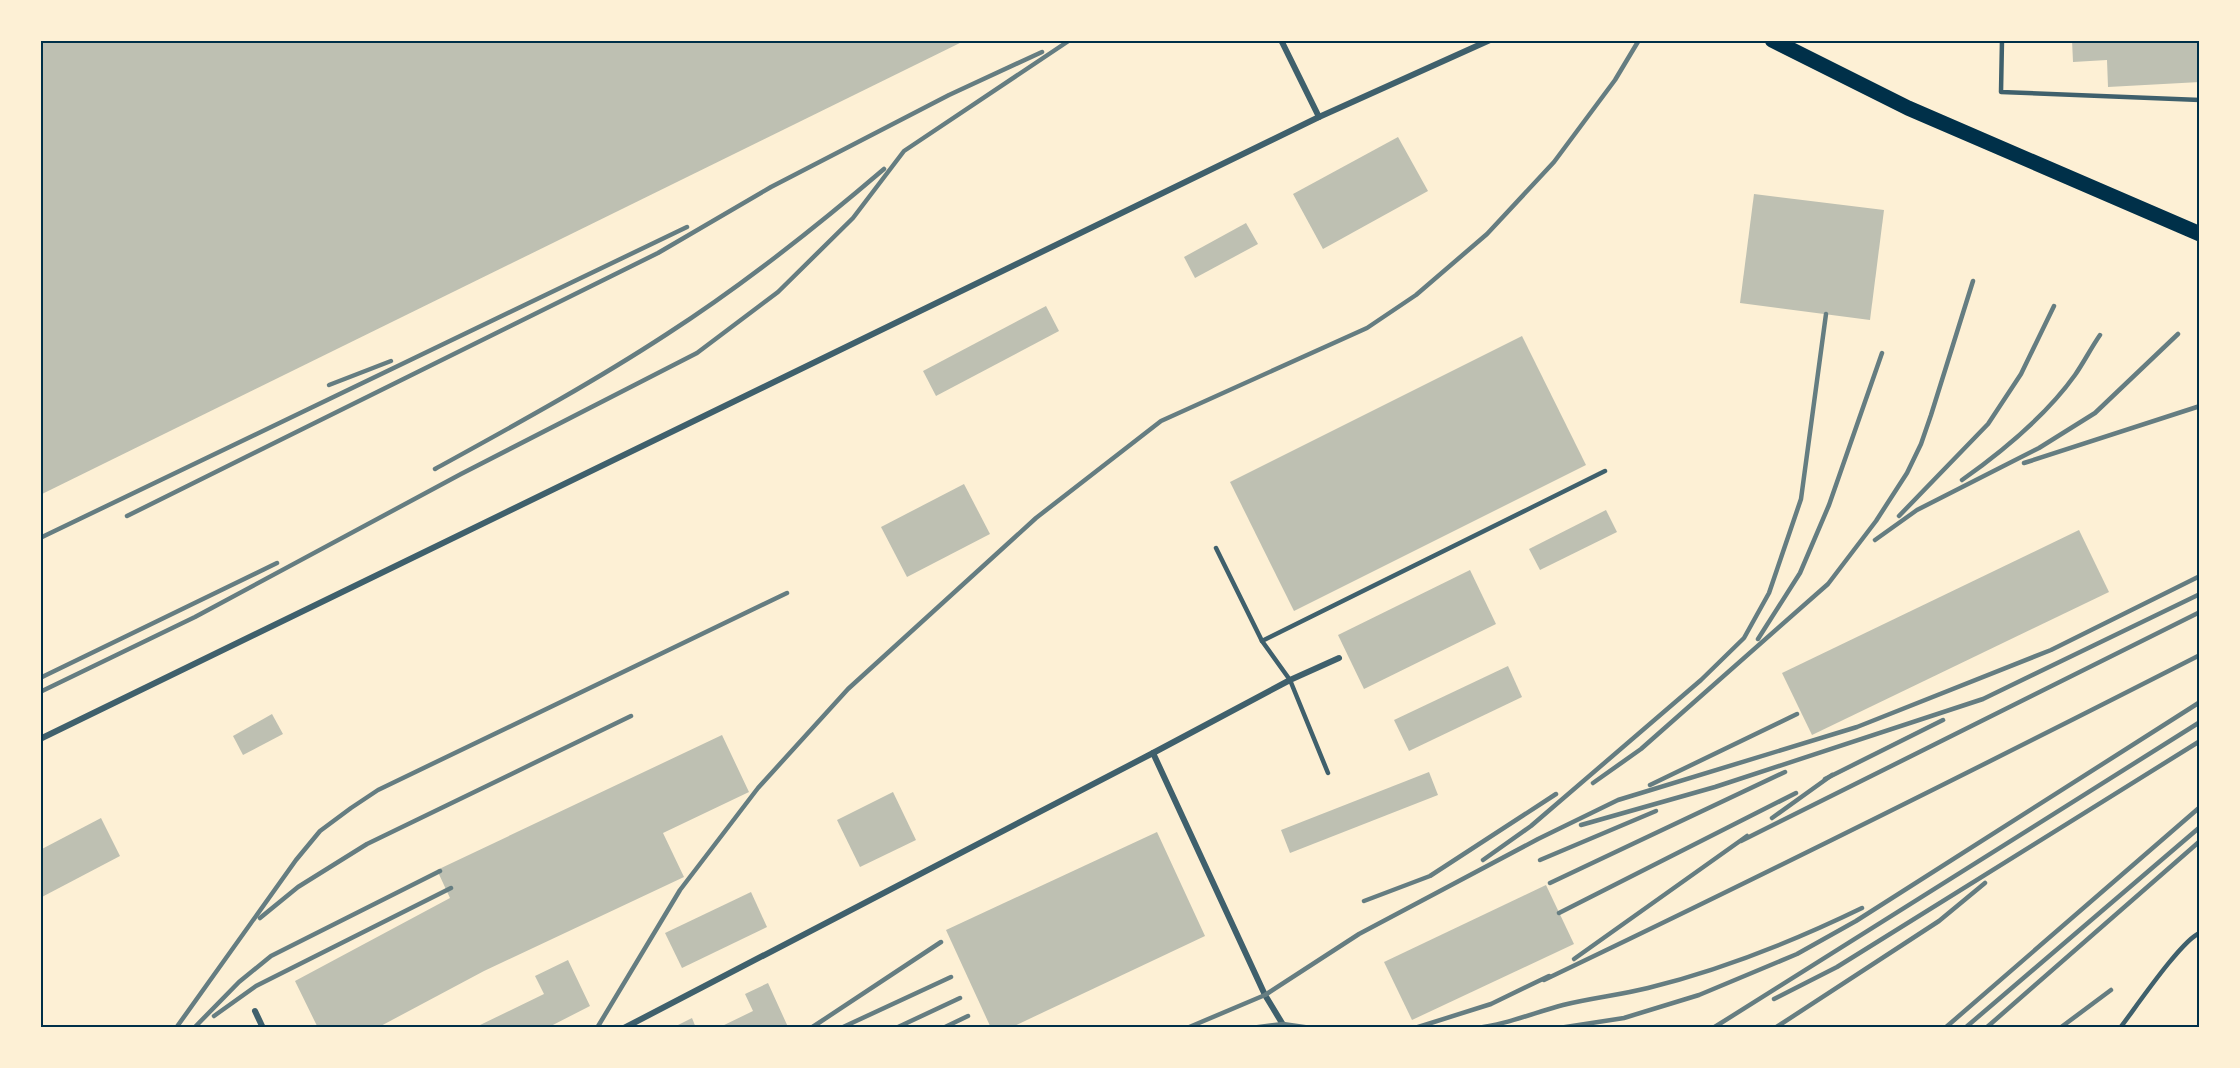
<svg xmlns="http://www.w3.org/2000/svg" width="2240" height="1068" font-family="Montserrat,sans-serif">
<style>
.building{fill:#bec0b2}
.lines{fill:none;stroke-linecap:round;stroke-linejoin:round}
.service{stroke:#3f606c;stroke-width:4.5}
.minor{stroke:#3f606c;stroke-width:6}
.primary{stroke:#003049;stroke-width:15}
.rail{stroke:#657d81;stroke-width:4.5}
.neatline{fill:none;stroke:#003049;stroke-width:2}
</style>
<rect width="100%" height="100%" fill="#fdf0d5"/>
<!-- building -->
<g class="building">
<path d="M40,40H966L40,495Z"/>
<path d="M2072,40H2200V82L2108,87L2107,60L2073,62Z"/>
<path d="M1398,137L1428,191L1323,249L1293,194Z"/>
<path d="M1754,194L1884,210L1870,320L1740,303Z"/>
<path d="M1246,223L1258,244L1195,278L1184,257Z"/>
<path d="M1046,306L1059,331L936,396L923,371Z"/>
<path d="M1522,336L1586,465L1294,611L1230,482Z"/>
<path d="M964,484L990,534L907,577L881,527Z"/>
<path d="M1606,510L1617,532L1540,570L1529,549Z"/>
<path d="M2079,530L2109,592L1812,735L1782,673Z"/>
<path d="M1470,570L1496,624L1364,689L1338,635Z"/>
<path d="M1508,666L1522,697L1409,751L1394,720Z"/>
<path d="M272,714L283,734L243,755L233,736Z"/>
<path d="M722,735L749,792L663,833L684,877L484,971L377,1028H318L295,981L450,898L437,870Z"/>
<path d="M1429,772L1438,795L1290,853L1281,830Z"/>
<path d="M893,792L916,840L860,867L837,820Z"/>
<path d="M101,818L120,856L40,898V850Z"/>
<path d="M1157,832L1205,936L1010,1028H991L946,930Z"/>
<path d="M1546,885L1574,944L1412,1020L1384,962Z"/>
<path d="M751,892L767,927L682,968L665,933Z"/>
<path d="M568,960L590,1006L547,1028H479L478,1026L544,994L535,976Z"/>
<path d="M768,983L788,1027L718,1028L753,1011L745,994Z"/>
<path d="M692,1018L696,1028H672Z"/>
</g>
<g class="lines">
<!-- service -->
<g class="service">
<path d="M2002,40L2001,92L2200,100"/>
<path d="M1216,548L1262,641L1290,680L1328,773"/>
<path d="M1262,641L1605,471"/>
<path d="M2120,1028C2134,1010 2182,939 2200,933"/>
</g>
<!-- minor -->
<g class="minor">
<path d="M1281,40L1319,117"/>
<path d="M40,739L1319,117L1490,40"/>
<path d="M255,1011L263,1028"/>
<path d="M624,1028L1153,753"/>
<path d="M1285,1028L1265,995L1153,753L1290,680L1339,658"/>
</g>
<!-- primary -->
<path class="primary" d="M1772,40L1908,108L2200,234"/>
<!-- rail -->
<g class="rail">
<path d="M329,385L391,361"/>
<path d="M2024,463L2200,406"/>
<path d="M435,469C513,426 592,383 667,334C743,285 815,228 884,169"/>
<path d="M1962,480C2003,451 2045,417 2075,375C2084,362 2091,348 2100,335"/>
<path d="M127,516L658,253L771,187L949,95L1042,52"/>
<path d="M1899,516L1988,424L2021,374L2054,306"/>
<path d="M40,538L687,227"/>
<path d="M1875,540L1917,510L2039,448L2095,413L2178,334"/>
<path d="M1758,639L1800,573L1829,505L1882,353"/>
<path d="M40,678L277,563"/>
<path d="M40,692L195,617L461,474L697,353L778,292L853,218L904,151L1070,40"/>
<path d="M1825,779L1943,720"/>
<path d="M1593,783L1641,749L1828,584L1876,521L1907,473L1921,444L1931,415L1973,281"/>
<path d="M1650,785L1797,714"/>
<path d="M1772,818L1832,775"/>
<path d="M1581,825L1715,787L1983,699L2200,594"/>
<path d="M1741,841L2200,612"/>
<path d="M1483,860L1531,826L1701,680L1744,638L1769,593L1801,499L1826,314"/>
<path d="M1540,860L1656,811"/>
<path d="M1550,883L1785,772"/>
<path d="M1364,901L1430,876L1556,794"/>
<path d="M1559,913L1796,793"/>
<path d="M260,918L298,887L367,844L631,716"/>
<path d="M1574,959L1747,836"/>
<path d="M1544,980C1764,875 1982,766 2200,655"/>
<path d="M1774,999L1837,967L2200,741"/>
<path d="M214,1016L256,986L451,888"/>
<path d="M176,1028L296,860L320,831L351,808L378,790L787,593"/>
<path d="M194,1028L239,982L271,956L440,871"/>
<path d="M597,1028L680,890L758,788L848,689L1036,518L1161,421L1367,328L1416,295L1487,234L1554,162L1615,80L1639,40"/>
<path d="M811,1028L941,942"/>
<path d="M841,1028L951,977"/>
<path d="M896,1028L960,998"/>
<path d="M943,1028L968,1016"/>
<path d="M1187,1028L1265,995L1359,934L1538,839L1618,800L1857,727L2051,650L2200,576"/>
<path d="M1251,1028L1283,1024L1311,1028"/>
<path d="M1415,1028L1491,1004L1549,976"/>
<path d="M1475,1028C1505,1025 1533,1013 1563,1005C1591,998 1620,995 1648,988C1721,970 1794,941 1862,908"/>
<path d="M1559,1028L1624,1018L1699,995L1797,954L1856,921L2200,702"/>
<path d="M1713,1028L2200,722"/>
<path d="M1775,1028L1939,921L1985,883"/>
<path d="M1945,1028L2200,807"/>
<path d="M1965,1028L2200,827"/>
<path d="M1986,1028L2200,841"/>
<path d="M2060,1028L2111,990"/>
</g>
</g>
<!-- border -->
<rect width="2240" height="1068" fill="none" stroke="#fdf0d5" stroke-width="84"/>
<rect x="42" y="42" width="2156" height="984" class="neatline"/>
</svg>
